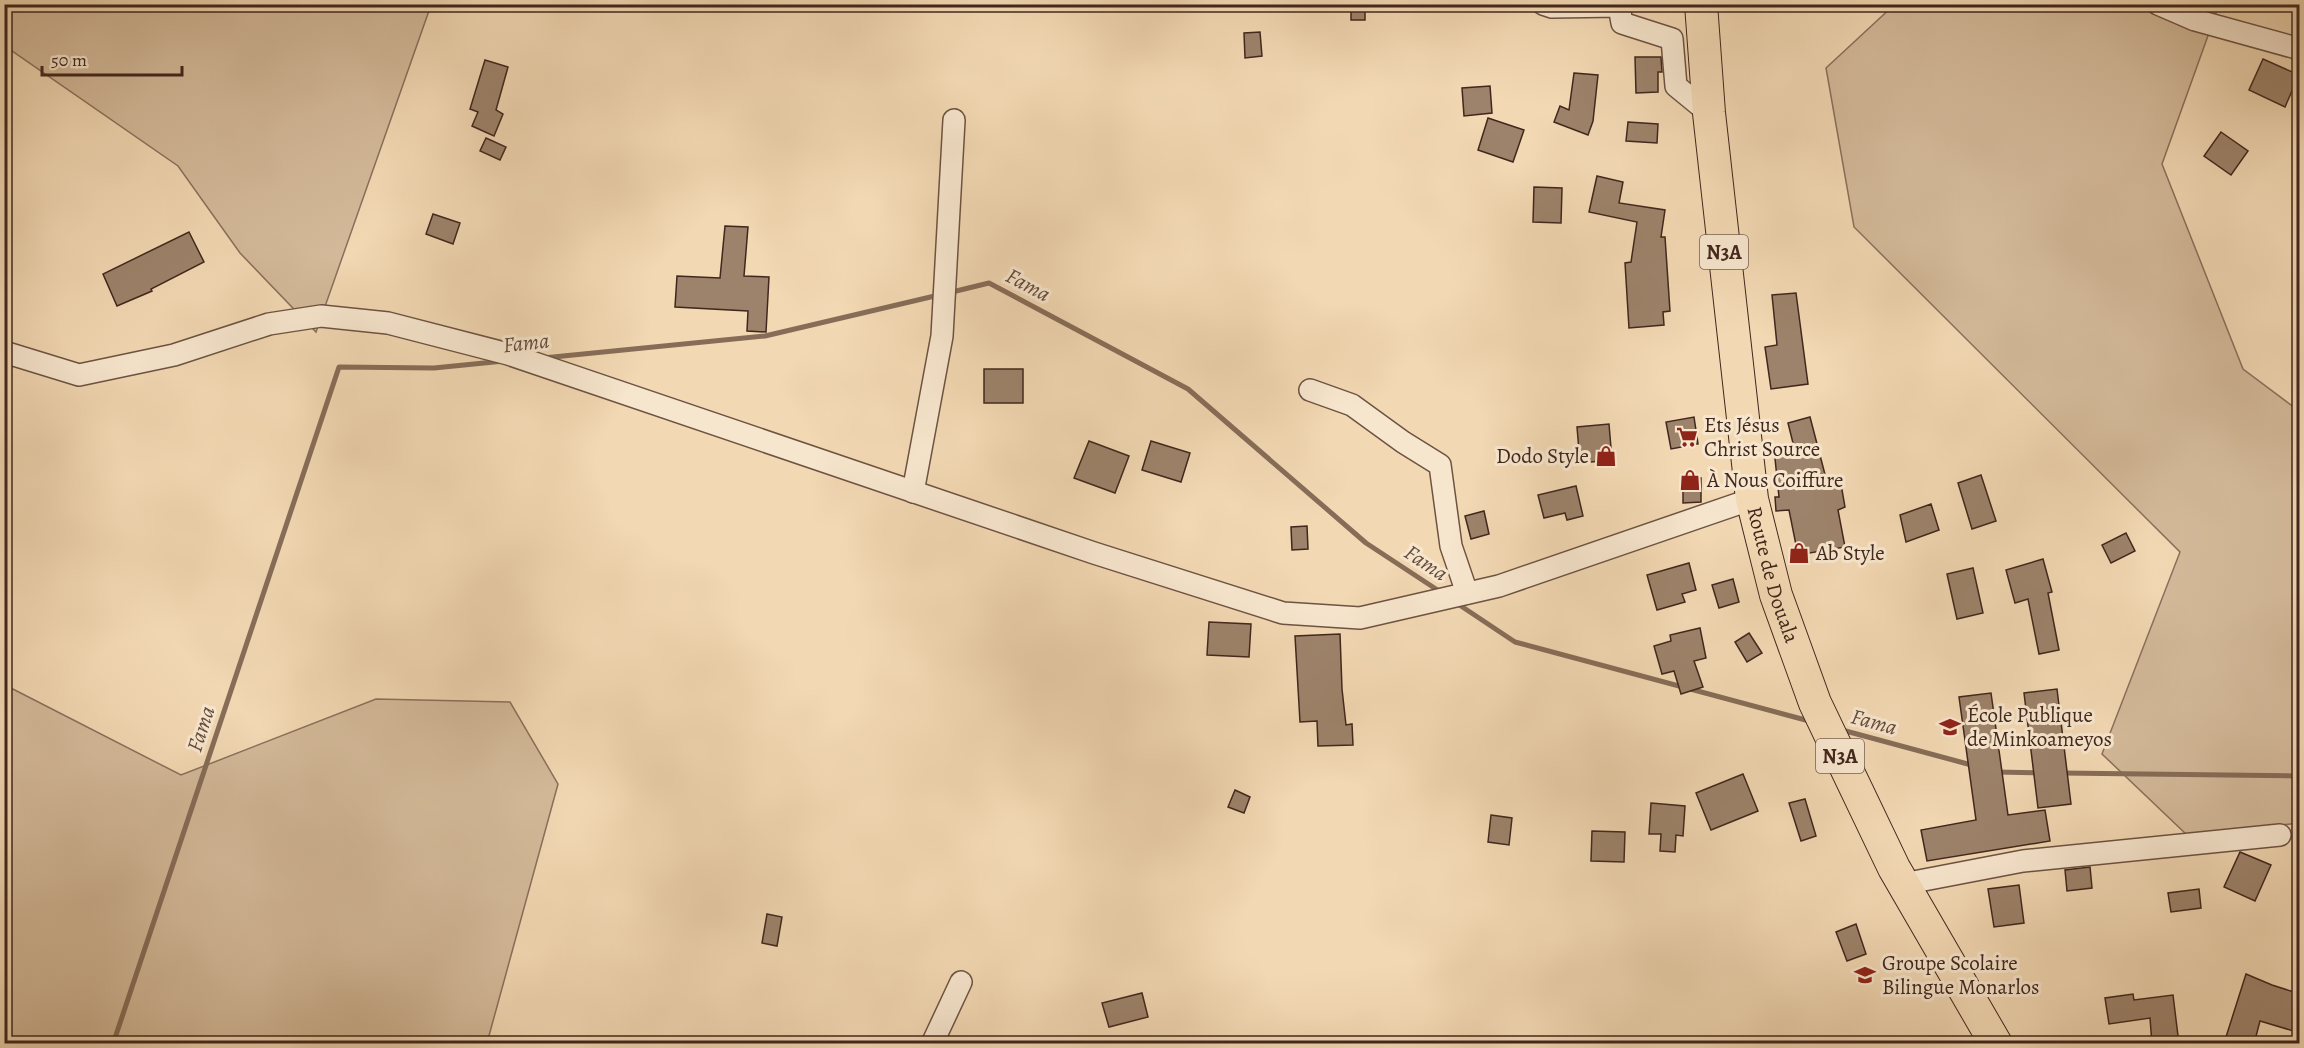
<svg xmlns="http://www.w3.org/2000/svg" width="2304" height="1048" font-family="Alegreya,serif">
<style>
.green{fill:#d4ba9a;stroke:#8a705c;stroke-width:1.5}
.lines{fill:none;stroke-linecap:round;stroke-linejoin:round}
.stream{stroke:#876d58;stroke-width:5}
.building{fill:#9d836b;stroke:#41271d;stroke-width:1.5}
.minor-casing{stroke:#6d5342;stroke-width:24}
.highway-casing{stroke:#41271d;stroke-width:34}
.minor{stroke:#f7e6ce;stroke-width:21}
.highway{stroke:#f2d8b3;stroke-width:32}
.labels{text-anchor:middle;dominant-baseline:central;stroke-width:6;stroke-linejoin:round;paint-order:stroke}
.shield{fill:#f7e6ce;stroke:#786052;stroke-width:1.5}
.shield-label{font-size:20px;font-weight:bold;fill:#41271d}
.poi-label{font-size:21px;fill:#41271d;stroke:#f7e6ce;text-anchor:start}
.street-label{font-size:21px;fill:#41271d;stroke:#f7e6ce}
.water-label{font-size:22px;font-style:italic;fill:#644a3b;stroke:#f7e6ce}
</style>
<rect width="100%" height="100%" fill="#f2d8b3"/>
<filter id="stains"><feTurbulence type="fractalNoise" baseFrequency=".00333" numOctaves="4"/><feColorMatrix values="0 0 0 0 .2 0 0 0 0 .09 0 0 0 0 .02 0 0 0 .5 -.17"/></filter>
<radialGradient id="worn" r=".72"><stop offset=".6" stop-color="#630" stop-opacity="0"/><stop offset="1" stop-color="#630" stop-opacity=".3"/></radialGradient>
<!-- green -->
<g class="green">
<path d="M5,5H431L316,332L240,253L178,166L5,46Z"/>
<path d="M1894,5H2219L2162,164L2243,369L2299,411V823L2187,835L2102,754L2180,552L1854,227L1826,68Z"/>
<path d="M5,685L181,775L376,699L510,702L558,784L487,1043H5Z"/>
</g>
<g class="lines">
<!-- stream -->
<g class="stream">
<path d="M948,293L989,283L1188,389L1366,543L1442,593"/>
<path d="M543,358L765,336L939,295"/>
<path d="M1455,602L1515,642L1813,722"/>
<path d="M1842,730L1975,766"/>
<path d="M1995,772L2040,773"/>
<path d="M2061,773L2300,776"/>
<path d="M113,1044L339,367L434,368L504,361"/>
</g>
</g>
<!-- building -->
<g class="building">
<rect x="1351" y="4" width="14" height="16"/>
<path d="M1260,32L1262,56L1245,58L1244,33Z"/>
<path d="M1635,57H1661L1662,72H1658V92L1636,93Z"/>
<path d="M2263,59L2299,75L2285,107L2249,90Z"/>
<path d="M485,60L508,67L496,110L503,114L494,136L472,126L478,112L470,109Z"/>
<path d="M1574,73L1598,75L1593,121L1588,135L1554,122L1560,106L1569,110Z"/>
<path d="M1490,86L1492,113L1464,116L1462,88Z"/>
<path d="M1488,118L1524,130L1513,162L1478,150Z"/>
<path d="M1628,122L1658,124L1657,143L1626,141Z"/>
<path d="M2221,132L2248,151L2231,175L2204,156Z"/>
<path d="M486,138L506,147L500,160L480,151Z"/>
<path d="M1597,176L1623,182L1619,203L1665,210L1661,237H1665L1670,311L1663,312L1664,325L1629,328L1625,263L1631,262L1637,222L1589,212Z"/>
<path d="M1534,187L1562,188L1561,223L1533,222Z"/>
<path d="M433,214L460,223L453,244L426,234Z"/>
<path d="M725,226L748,227L744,276L769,277L766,332L747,331L748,311L675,307L677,276L720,278Z"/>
<path d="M189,232L204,262L151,289L152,291L117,306L103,274Z"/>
<path d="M1796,293L1808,384L1771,389L1765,347L1777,345L1772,295Z"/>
<rect x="984" y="369" width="39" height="34"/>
<path d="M1694,417L1698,444L1671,449L1666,422Z"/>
<path d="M1810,417L1828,486L1841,484L1845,507L1838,510L1845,547L1798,555L1789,510L1776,511L1775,497H1779L1774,449L1794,447L1788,423Z"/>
<path d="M1609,424L1612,460L1580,463L1577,427Z"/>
<path d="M1089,441L1129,456L1115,493L1074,478Z"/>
<path d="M1151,441L1190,453L1181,482L1142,470Z"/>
<path d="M1981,475L1996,521L1972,529L1958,483Z"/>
<path d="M1683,478H1701V502L1683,503Z"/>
<path d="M1576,486L1583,516L1567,520L1565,513L1544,518L1538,495Z"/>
<path d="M1931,504L1939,530L1906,542L1900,515Z"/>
<path d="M1484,511L1489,534L1471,539L1465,516Z"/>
<path d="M1307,526L1308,549L1292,550L1291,527Z"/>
<path d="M2126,533L2135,551L2111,563L2102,545Z"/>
<path d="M2043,559L2052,592L2048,593L2059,650L2039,654L2028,599L2015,603L2006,570Z"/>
<path d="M1689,563L1696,590L1682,594L1685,602L1657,610L1647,575Z"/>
<path d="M1973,568L1983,613L1957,619L1947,574Z"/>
<path d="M1733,579L1739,602L1719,608L1712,585Z"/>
<path d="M1209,622L1251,624L1249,657L1207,655Z"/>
<path d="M1700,628L1706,658L1694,661L1703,687L1681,694L1674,671L1662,674L1654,646L1671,641L1670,635Z"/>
<path d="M1749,633L1762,653L1747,662L1735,642Z"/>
<path d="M1340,634L1342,689L1346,725L1352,724L1353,745L1318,746L1317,721L1300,722L1295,636Z"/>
<path d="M2057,689L2071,804L2038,808L2024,693Z"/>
<path d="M1991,693L2008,815L2045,810L2050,841L1927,861L1921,830L1976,820L1959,697Z"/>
<path d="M1743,774L1758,811L1711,830L1696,793Z"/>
<path d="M1235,790L1250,797L1244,813L1228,807Z"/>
<path d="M1805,799L1816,836L1801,841L1789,803Z"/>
<path d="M1651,803L1685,806L1683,836L1676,835L1675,852L1660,851L1661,834H1649Z"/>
<path d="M1491,815L1512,818L1509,845L1488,842Z"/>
<path d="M1592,831L1625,832L1624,862L1591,861Z"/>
<path d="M2240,852L2271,865L2255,901L2224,887Z"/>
<path d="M2090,867L2092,888L2067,891L2065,870Z"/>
<path d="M2019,885L2024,923L1994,927L1988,889Z"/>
<path d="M2199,889L2201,908L2171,912L2168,893Z"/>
<path d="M767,914L782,917L777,946L762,943Z"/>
<path d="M1856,924L1866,954L1847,961L1836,932Z"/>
<path d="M2246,974L2272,985L2300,994V1033L2260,1021L2254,1044H2247L2226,1037Z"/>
<path d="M1142,993L1148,1017L1109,1027L1102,1003Z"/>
<path d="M2133,994L2134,1000L2173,995L2179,1044H2152L2150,1018L2109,1024L2105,998Z"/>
</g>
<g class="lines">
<defs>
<g id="minor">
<path d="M1543,4L1552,7L1619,6L1622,23L1672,39L1676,86L1709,113"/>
<path d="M2158,4L2195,20L2300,49"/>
<path d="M4,352L79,375L174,355L269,324L321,316L388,323L508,354L1094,553L1283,613L1360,618L1499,586L1752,499"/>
<path d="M1310,390L1352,405L1403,442L1440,465L1451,546L1467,593"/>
<path d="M913,492L942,336L954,120"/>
<path d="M1903,884L2023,861L2280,835"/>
<path d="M932,1044L961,982"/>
</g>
<g id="highway">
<path id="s1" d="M1701,4L1709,113L1752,499L1776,595L1815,703L1894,868L1996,1044"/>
</g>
</defs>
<!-- minor casing -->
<use href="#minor" class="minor-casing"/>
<!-- highway casing -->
<use href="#highway" class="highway-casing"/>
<!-- minor -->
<use href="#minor" class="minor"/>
<!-- highway -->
<use href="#highway" class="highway"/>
</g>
<!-- icons -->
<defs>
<symbol id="supermarket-bare" viewBox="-9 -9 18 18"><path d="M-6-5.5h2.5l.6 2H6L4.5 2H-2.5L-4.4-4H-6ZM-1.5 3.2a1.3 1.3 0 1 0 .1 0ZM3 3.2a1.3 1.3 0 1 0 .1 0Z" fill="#8f2418" stroke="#f7e6ce" stroke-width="2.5" paint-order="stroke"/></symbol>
<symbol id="shop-bare" viewBox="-9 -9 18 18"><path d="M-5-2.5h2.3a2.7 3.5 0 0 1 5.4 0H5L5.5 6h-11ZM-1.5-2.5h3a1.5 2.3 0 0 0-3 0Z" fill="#8f2418" stroke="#f7e6ce" stroke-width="2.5" paint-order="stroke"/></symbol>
<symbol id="school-bare" viewBox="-9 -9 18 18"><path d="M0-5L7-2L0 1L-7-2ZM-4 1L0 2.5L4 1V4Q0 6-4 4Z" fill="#8f2418" stroke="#f7e6ce" stroke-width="2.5" paint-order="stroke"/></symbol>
</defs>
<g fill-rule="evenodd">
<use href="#supermarket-bare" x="1672" y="422" width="30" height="30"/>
<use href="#shop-bare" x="1591" y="441" width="30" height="30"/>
<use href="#shop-bare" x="1675" y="465" width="30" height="30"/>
<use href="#shop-bare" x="1784" y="538" width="30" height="30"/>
<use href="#school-bare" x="1935" y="712" width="30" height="30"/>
<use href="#school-bare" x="1850" y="960" width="30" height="30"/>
</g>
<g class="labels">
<!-- shield labels -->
<g class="shield">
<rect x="1700" y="235" width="48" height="34" rx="4.5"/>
<rect x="1816" y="739" width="48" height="34" rx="4.5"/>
</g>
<g class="shield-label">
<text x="1724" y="252">N3A</text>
<text x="1840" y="756">N3A</text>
</g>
<!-- poi labels -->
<g class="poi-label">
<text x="1704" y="425">Ets Jésus<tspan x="1704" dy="24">Christ Source</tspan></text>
<text x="1589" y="456" text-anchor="end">Dodo Style</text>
<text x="1707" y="480">À Nous Coiffure</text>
<text x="1816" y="553">Ab Style</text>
<text x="1967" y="715">École Publique<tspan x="1967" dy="24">de Minkoameyos</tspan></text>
<text x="1882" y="963">Groupe Scolaire<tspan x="1882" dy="24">Bilingue Monarlos</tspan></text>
</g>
<!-- street labels -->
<g class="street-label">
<text stroke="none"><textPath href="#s1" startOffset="576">Route de Douala</textPath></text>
</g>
<!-- water labels -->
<g class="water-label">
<text transform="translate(1028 285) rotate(28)">Fama</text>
<text transform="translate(526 343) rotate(-6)">Fama</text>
<text transform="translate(1426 563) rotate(34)">Fama</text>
<text transform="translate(1874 722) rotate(15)">Fama</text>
<text transform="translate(201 729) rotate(-72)">Fama</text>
</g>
</g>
<!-- margin -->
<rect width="2304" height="1048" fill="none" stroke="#f2d8b3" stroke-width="24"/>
<rect x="6" y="6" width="2292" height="1036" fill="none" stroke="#41271d" stroke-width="3"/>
<rect x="12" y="12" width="2280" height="1024" fill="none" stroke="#41271d" stroke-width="1.5"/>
<!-- scale -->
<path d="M42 66v9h140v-9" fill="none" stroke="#41271d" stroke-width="3"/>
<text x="51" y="66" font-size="18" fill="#41271d" stroke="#f7e6ce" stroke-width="4.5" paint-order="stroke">50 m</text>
<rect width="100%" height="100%" filter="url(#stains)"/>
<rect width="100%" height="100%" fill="url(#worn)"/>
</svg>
